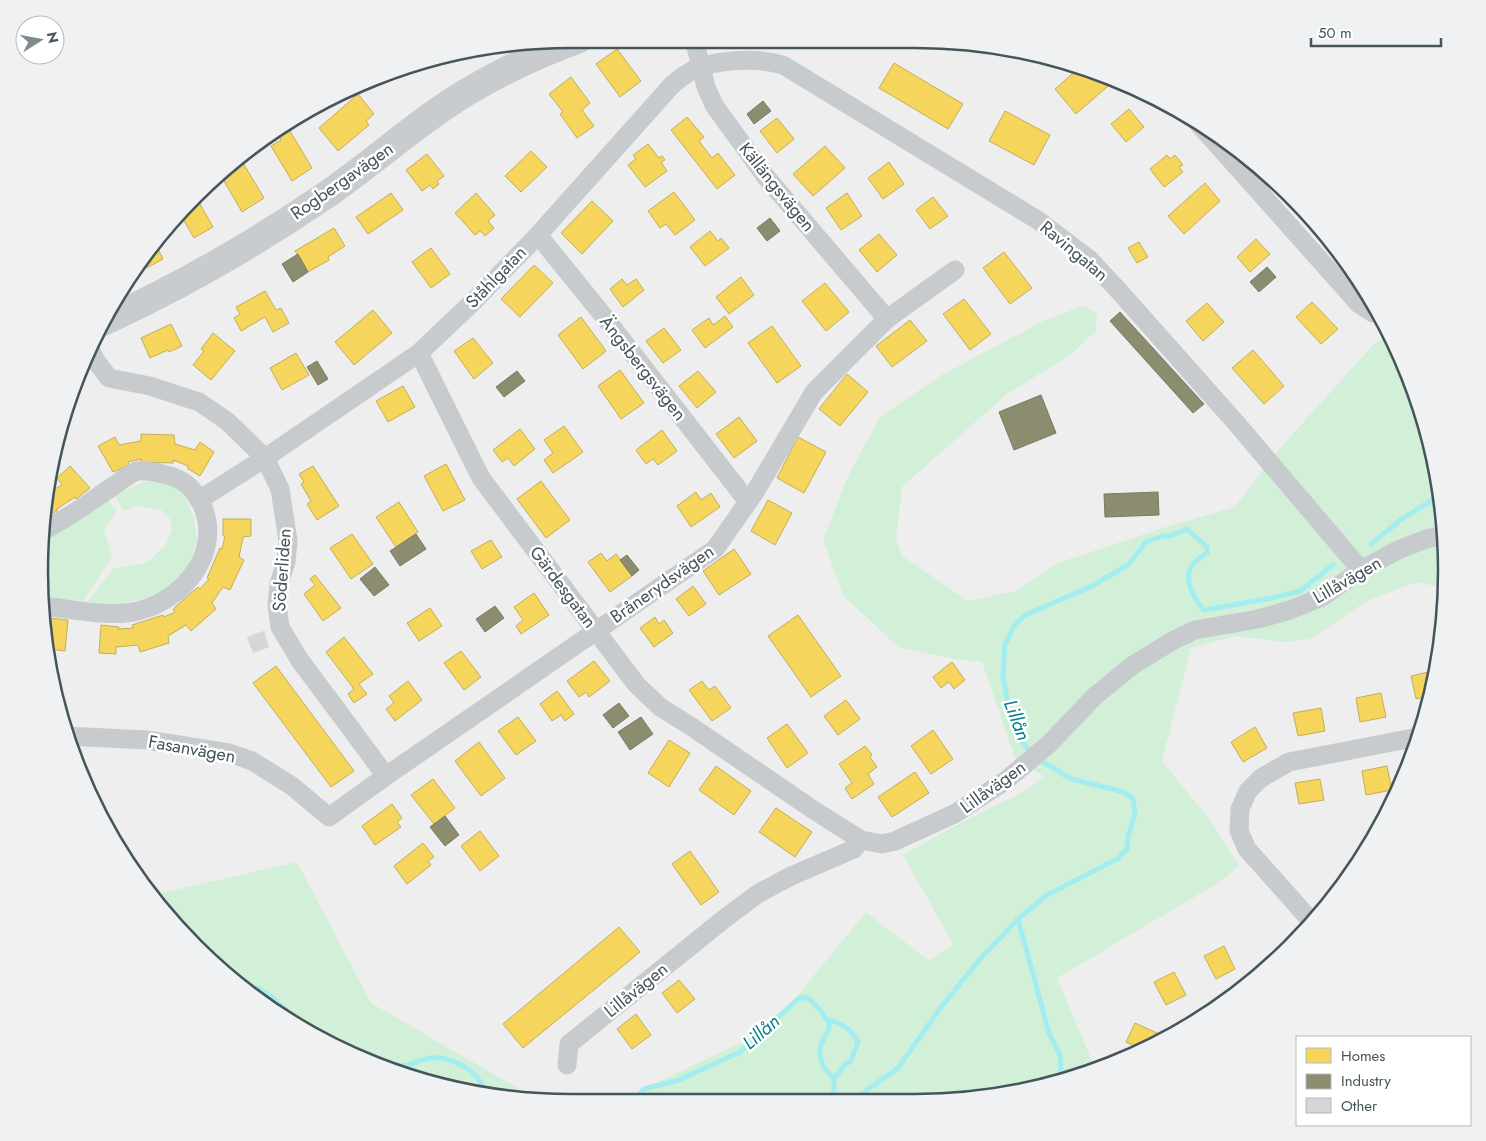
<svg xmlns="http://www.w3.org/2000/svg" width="1486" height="1141" font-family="Jost,sans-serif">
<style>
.green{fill:#d1f0d7}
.homes{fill:#f6d55c;stroke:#c1af5c}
.industry{fill:#8c8c6e;stroke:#767c69}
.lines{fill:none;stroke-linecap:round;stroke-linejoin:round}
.stream{stroke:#a3edf0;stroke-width:5}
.building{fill:#d5d6d7;stroke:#e0e0e1}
.street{stroke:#c7cbce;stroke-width:19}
.secondary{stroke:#c8cccf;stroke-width:28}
.labels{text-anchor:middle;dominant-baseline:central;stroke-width:5;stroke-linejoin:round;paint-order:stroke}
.street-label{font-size:18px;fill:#44555c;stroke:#fff}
.water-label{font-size:19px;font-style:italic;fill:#068288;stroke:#fff}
.rim{fill:none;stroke:#44555c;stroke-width:2.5}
</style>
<rect width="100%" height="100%" fill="#efeeee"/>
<!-- green -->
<g class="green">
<path d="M1083,306L1097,313L1096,331L1070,355L1007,394L902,487L896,539L901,555L968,601L1016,591L1058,563L1166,527L1235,507L1280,448L1373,345L1390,335L1407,367L1437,467L1447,571L1445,593L1442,588L1418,582L1370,599L1311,639L1282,642L1236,636L1191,648L1162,761L1209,819L1239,866L1218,883L1057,978L1096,1070L1087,1074L985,1098H624L770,1029L866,912L929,961L953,944L903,855L949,829L1025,791L1045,777L1015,758L982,662L954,659L898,647L843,595L823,540L848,476L880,417L940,376L1045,320Z"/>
<path d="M151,479L171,483L185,497L194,519L197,541L189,565L180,577L158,595L119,605L87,602L114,568L145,563L152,558L165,546L172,530L170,519L161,510L138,506L123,511L115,495Z"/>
<path d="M107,499L117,511L104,530L112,557L83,601L42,597L39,571L43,540Z"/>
<path d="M297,862L371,1003L535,1098H501L399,1074L275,1013L195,947L153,895Z"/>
</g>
<!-- homes -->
<g class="homes">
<path d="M617,49L641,81L620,97L596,64Z"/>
<path d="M894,63L963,104L948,129L879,88Z"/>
<path d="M1080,67L1115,80L1076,114L1055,89Z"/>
<path d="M571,77L590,103L582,110L594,126L577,138L560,114L563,112L549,94Z"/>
<path d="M358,94L374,114L366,121L369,125L338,151L319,128Z"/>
<path d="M1129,109L1144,127L1126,142L1111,124Z"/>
<path d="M1005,111L1050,135L1034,165L989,141Z"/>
<path d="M687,117L704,137L699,141L712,158L718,153L735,175L717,189L671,130Z"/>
<path d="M777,118L794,139L777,153L760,131Z"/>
<path d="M287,126L312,168L292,181L271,146L281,140L277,133Z"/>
<path d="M648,144L659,158L662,156L665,160L661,162L667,171L645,187L628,165L636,159L633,155Z"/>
<path d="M825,146L845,168L813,196L793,174Z"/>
<path d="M531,151L547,167L521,192L505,176Z"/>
<path d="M427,154L444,176L437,181L439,184L433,189L430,185L422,191L406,170Z"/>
<path d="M1167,155L1170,159L1175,155L1183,165L1179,167L1183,172L1164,187L1150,169Z"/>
<path d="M239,160L241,164L243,163L264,198L242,212L221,176L232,169L230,167Z"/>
<path d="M889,162L904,184L883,199L868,178Z"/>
<path d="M1205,183L1220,201L1184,234L1168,216Z"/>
<path d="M674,192L695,220L675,235L666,224L660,228L648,211Z"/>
<path d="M391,193L403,210L368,234L356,217Z"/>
<path d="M476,193L495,215L488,221L494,228L485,236L480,231L475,235L455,213Z"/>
<path d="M847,193L862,216L841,230L826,208Z"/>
<path d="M195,195L213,227L194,238L180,214Z"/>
<path d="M933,197L948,216L930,229L916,210Z"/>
<path d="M592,201L613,221L582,254L561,233Z"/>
<path d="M334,228L345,246L328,257L329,260L308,272L295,251Z"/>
<path d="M710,231L718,241L721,238L729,248L705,266L690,247Z"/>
<path d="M879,234L897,255L877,272L859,250Z"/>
<path d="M1256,239L1270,254L1250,272L1237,257Z"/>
<path d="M1139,242L1148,257L1137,263L1128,248Z"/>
<path d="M156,245L163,259L141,271L139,267Z"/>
<path d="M431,248L450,274L431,288L412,262Z"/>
<path d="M1004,252L1032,288L1010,304L983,268Z"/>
<path d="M534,265L553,283L520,317L501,299Z"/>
<path d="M741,277L754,295L729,314L716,297Z"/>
<path d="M622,279L627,285L636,279L644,290L623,307L610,289Z"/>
<path d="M825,283L849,312L826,331L802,301Z"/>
<path d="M265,291L276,310L281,308L289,323L273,332L265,317L241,331L234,318L240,314L236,307Z"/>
<path d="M964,299L991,334L970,350L943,314Z"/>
<path d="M1312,302L1338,329L1321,344L1296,317Z"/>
<path d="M1207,303L1224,322L1203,341L1186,321Z"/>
<path d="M373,310L392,333L354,365L335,342Z"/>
<path d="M725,316L733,327L705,348L692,330L709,318L713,325Z"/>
<path d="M581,317L606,351L583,369L558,335Z"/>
<path d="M910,320L927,341L892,367L876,346Z"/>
<path d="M171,324L182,346L169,352L168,350L150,358L141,338Z"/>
<path d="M772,326L801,366L777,383L748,343Z"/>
<path d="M664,328L681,350L663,363L646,341Z"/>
<path d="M213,333L235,351L211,380L193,365L204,351L201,349Z"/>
<path d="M473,338L493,363L474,379L454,351Z"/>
<path d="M1253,350L1284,386L1264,404L1232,368Z"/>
<path d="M296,353L309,375L282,390L270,368Z"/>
<path d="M620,370L644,403L621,419L598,386Z"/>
<path d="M698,371L716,392L697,408L679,386Z"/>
<path d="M847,374L868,392L840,426L819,409Z"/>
<path d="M403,386L415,407L388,422L376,401Z"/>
<path d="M739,417L757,441L734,458L716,434Z"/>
<path d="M564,426L583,452L553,473L544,460L553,453L544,440Z"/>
<path d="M520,429L535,449L514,466L508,458L502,462L493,450Z"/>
<path d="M662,430L677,451L658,465L653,459L646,464L636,450Z"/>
<path d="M141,434L174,435L175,444L195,450L200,442L214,452L200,476L188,469V466L173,460V463L141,462V459L128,462L129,465L113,472L98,446L115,437L119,445L141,441Z"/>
<path d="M798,437L826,452L804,493L777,478Z"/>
<path d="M446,464L465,500L443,511L424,476Z"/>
<path d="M70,466L90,488L76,499L75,497L57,509V511L46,516L49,492L62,485L57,478Z"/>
<path d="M313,466L339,506L317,520L307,504L311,501L301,484L304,482L299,474Z"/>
<path d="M541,481L570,520L546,538L517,499Z"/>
<path d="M696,492L701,500L711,493L720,507L691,527L677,506Z"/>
<path d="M768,500L792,513L775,545L751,531Z"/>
<path d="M399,502L418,532L396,547L376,517Z"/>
<path d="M223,519H251V536L243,537L239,557L244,560L230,590L223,587L212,603L216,609L191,631L186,625L168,636L169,643L140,652L138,645L116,647V654L99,653L101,625L119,627L118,629L133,628L132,625L163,615L164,617L175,612L173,609L198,587L200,589L209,579L207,578L220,548L222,549L225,536H223Z"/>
<path d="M352,534L373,564L351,579L330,548Z"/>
<path d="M491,540L502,557L482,569L471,551Z"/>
<path d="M734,549L751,574L719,595L703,571Z"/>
<path d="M601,553L607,561L616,554L632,576L610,592L588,562Z"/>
<path d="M315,575L341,608L323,621L304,594L315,585L310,579Z"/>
<path d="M693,586L706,604L689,616L676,599Z"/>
<path d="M534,593L549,615L521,634L516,626L523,620L514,607Z"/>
<path d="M430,608L442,626L419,641L407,623Z"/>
<path d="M798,615L841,676L811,697L768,636Z"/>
<path d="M655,617L659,624L664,620L673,633L654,647L640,628Z"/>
<path d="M49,618L68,620L65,651L49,649L45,620H49Z"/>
<path d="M344,637L373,674L359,684L367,694L354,703L348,694L354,689L326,652Z"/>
<path d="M461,651L481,677L464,690L444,663Z"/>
<path d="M594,661L610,681L589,697L586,692L579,697L567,681Z"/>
<path d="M952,662L965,680L954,689L949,682L941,688L933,677Z"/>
<path d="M276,666L354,771L331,787L253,683Z"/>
<path d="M1437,670L1430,696L1416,699L1411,676Z"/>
<path d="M408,681L422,700L395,721L386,709L394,703L389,696Z"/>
<path d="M702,681L709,690L715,686L731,708L712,721L689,690Z"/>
<path d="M557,691L574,714L565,721L561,715L552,721L540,704Z"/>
<path d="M1381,693L1386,717L1360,722L1356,698Z"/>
<path d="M846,700L860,719L838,735L824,716Z"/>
<path d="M1321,708L1325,731L1298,736L1293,713Z"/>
<path d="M518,717L536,741L516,755L498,731Z"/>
<path d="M787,724L808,753L787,768L767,738Z"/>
<path d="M1255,727L1267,748L1243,762L1231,742Z"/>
<path d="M933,730L953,759L931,774L911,746Z"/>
<path d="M669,740L690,753L669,787L648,773Z"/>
<path d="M479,742L505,778L481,796L455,761Z"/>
<path d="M865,746L872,755L870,757L877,767L868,774L874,784L852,799L845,788L852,783L839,764Z"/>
<path d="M716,766L751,791L734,815L699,790Z"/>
<path d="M1387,766L1392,790L1366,795L1362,771Z"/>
<path d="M915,772L929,793L892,817L878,797Z"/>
<path d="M433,779L455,808L434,824L411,795Z"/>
<path d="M1320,779L1324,800L1299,804L1295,783Z"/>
<path d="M392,804L402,818L397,822L401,827L375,845L362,826Z"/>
<path d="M776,808L812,832L795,857L759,832Z"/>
<path d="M480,831L499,856L480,871L461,846Z"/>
<path d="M423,843L434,857L428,861L431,865L407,884L394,866Z"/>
<path d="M690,851L719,892L701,905L672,864Z"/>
<path d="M619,927L640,952L523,1048L503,1024Z"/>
<path d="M1224,946L1235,969L1216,979L1204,956Z"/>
<path d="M1174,972L1186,995L1166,1005L1154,982Z"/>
<path d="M679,980L695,999L677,1013L662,993Z"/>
<path d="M636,1014L651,1035L632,1049L617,1029Z"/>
<path d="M1135,1023L1157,1033L1154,1041L1138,1048L1126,1042Z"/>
</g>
<!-- industry -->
<g class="industry">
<path d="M763,101L771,111L754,124L747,114Z"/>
<path d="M770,218L780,231L767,241L757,228Z"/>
<path d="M298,254L308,272L293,282L282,264Z"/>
<path d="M1267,267L1276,277L1259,292L1250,282Z"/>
<path d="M1120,312L1204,404L1193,413L1110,321Z"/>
<path d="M317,361L328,379L318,385L307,367Z"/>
<path d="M517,371L525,381L504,397L496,387Z"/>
<path d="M1041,395L1056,433L1014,450L999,412Z"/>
<path d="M1158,492L1159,515L1105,517L1104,494Z"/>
<path d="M416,534L426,549L400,566L390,551Z"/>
<path d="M627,555L639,570L632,576L620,560Z"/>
<path d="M375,567L389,585L374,596L360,579Z"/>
<path d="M495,606L504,618L485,632L476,619Z"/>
<path d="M619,703L629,716L613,728L603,715Z"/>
<path d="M641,717L653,734L630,750L618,732Z"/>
<path d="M445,816L459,835L445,846L430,827Z"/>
</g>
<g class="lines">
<!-- stream -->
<g class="stream">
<path d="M1371,544L1403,518L1440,495"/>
<path d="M1032,753L1022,742L1009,711L1003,676L1005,645L1015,624L1025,615L1090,587L1129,564L1146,542L1163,536H1170L1187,529L1207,547V553C1203,556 1197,559 1194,563C1181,577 1194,599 1204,610L1272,598L1300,591L1333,565"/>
<path d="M1018,919L1049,1033L1060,1055L1061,1080"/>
<path d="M246,989L258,988L274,999L301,1025"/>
<path d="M829,1020C841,1023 852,1030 858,1042L851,1061L846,1064L833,1079"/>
<path d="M386,1067L392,1064C407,1068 409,1064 422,1060C440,1054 457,1061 471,1071C477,1077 484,1085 486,1094"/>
<path d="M636,1098L644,1089L679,1080L740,1052L798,999L806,997C812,1001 831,1020 829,1027C828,1036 820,1039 820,1052C820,1057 822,1066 826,1070C828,1073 832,1075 833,1079C836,1085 832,1091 835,1098"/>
<path d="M856,1098L898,1068L941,1007L981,958L1018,919L1047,895L1119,858L1127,849L1128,837L1135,813L1133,799L1124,792L1071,779L1038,759"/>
</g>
</g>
<!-- building -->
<path class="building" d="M264,631L269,647L253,653L247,637Z"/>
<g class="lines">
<!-- street -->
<g class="street">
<path d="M694,39L706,87L714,105L724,119L766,177L887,319"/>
<path d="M1196,121L1359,304L1373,313H1378"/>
<path d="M538,235L602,314L748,502"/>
<path d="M91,351L96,361L109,378L150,386L199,402L227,421L265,458L280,489L288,541L286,562L279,584L277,605L280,627L299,659L386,776"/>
<path d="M419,353L481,478L636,684L660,707L692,727L812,809L861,840L882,844L895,841L956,813L1005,781L1049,744L1095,696L1133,665L1174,640L1195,630L1258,619L1290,610L1322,597L1361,570L1398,550L1426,539L1444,535"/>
<path d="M199,500L265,458L419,353L475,300L538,235L672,85C677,81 682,76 688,73C711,59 757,57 783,65L1039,221L1089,259L1119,291L1237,424L1361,570"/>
<path d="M43,606C73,609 108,618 138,611C185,600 224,550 201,503C192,486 182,478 163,474C155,472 145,470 137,471C130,473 121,481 115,485C92,500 69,518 44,530"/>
<path d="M66,736L147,740L229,753L252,761L292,786L329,817L386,776L715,549L755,492L814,392L887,319L955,270"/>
<path d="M1312,922L1247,849L1239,831L1240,809L1248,791L1261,778L1289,762L1418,737"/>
<path d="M567,1065L569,1044L724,919L759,893L791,876L854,849L861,840"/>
</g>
<!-- secondary -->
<path class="secondary" d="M103,322C181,286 256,243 326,195C374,162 417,122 467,92C502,71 541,53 579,39"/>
</g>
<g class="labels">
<!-- street labels -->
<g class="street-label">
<text transform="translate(342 181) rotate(-35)">Rogbergavägen</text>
<text transform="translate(777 187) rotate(51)">Källängsvägen</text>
<text transform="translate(1074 251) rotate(40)">Ravingatan</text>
<text transform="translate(496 277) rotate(-46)">Ståhlgatan</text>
<text transform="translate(643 368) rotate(52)">Ängsbergsvägen</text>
<text transform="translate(282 570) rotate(-86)">Söderliden</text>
<text transform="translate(1347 580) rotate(-30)">Lillåvägen</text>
<text transform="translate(662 584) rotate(-35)">Brånerydsvägen</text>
<text transform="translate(563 587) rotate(53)">Gärdesgatan</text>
<text transform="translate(192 749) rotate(10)">Fasanvägen</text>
<text transform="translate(993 787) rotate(-36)">Lillåvägen</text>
<text transform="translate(636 990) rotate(-39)">Lillåvägen</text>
</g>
<!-- water labels -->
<g class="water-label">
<text transform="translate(1017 720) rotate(69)">Lillån</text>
<text transform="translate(761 1032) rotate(-41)">Lillån</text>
</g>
</g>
<!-- crop -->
<path d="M0 0H1486V1141H0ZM571 48H915A523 523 0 0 1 1438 571V571A523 523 0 0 1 915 1094H571A523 523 0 0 1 48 571V571A523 523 0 0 1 571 48Z" fill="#f0f1f2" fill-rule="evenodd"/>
<path class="rim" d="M571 48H915A523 523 0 0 1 1438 571V571A523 523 0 0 1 915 1094H571A523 523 0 0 1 48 571V571A523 523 0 0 1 571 48Z"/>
<!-- legend -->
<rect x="1296" y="1036" width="175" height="90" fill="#ffffff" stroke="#b4bbbe"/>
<rect x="1306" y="1048" width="25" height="15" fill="#f6d55c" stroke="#b4bbbe"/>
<text x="1341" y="1061" font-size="15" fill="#44555c">Homes</text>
<rect x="1306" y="1074" width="25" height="15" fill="#8c8c6e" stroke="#b4bbbe"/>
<text x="1341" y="1086" font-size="15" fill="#44555c">Industry</text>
<rect x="1306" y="1098" width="25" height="15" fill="#d5d6d7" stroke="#b4bbbe"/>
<text x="1341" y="1111" font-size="15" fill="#44555c">Other</text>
<!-- north arrow -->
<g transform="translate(40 40) rotate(79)"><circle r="24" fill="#ffffff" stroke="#b4bbbe"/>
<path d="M0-4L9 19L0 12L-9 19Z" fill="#808b8f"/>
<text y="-8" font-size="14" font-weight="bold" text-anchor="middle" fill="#44555c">N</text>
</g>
<!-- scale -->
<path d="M1311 38v8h130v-8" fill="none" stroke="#44555c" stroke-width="2.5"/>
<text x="1318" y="38" font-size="15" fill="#44555c" stroke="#ffffff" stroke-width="4" paint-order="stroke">50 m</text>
</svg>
